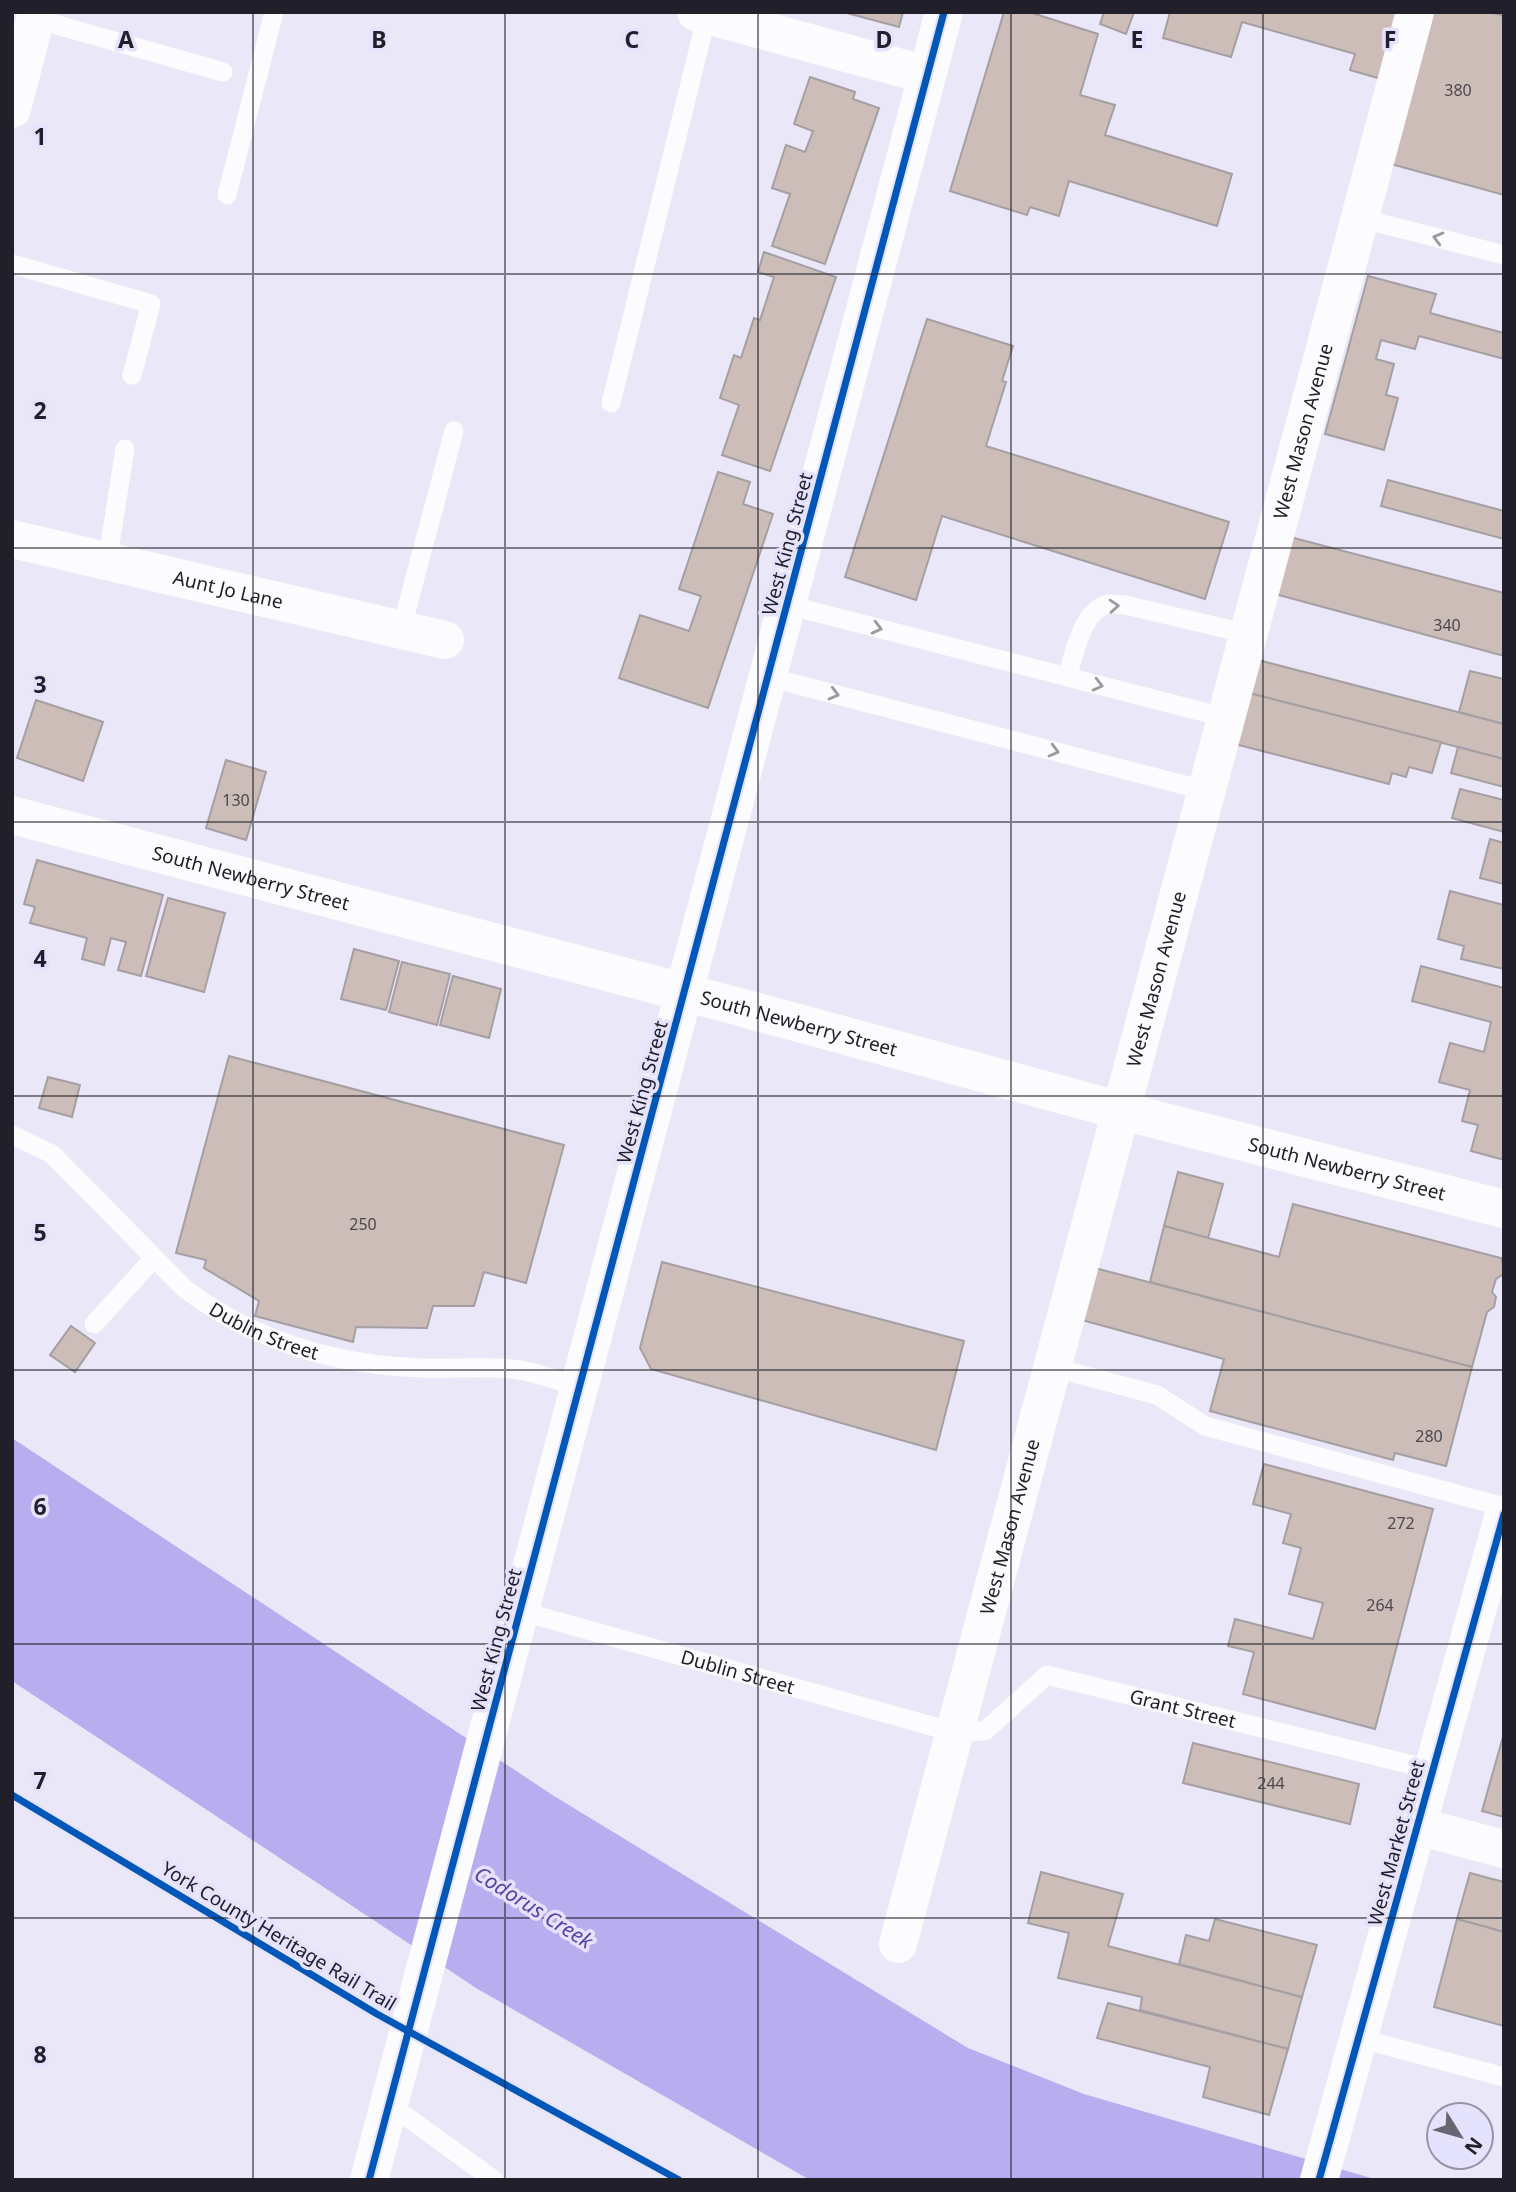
<svg xmlns="http://www.w3.org/2000/svg" width="1516" height="2192" font-family="'Noto Sans',sans-serif">
<style>
.water{fill:#b8aeef}
.building{fill:#cdbdb8;stroke:#a59fa3;stroke-width:2}
.lines{fill:none;stroke-linecap:round;stroke-linejoin:round}
.lane{stroke:#fcfcfe;stroke-width:19}
.street{stroke:#fcfcfe;stroke-width:38}
.secondary{stroke:#fcfcfe;stroke-width:38}
.primary{stroke:#fcfcfe;stroke-width:38}
.cycleway-casing{stroke:#e5e2fe;stroke-width:11}
.cycleway{stroke:#0057b8;stroke-width:7}
.oneway{stroke:#99999f}
.grid{fill:none;stroke:#21202a;stroke-width:2;stroke-opacity:0.55}
.labels{text-anchor:middle;dominant-baseline:central;stroke-width:7;stroke-linejoin:round;paint-order:stroke}
.number-label{font-size:16px;fill:#4c474e}
.street-label{font-size:19px;fill:#21202a;stroke:#e5e2fe}
.water-label{font-size:21px;font-style:italic;fill:#5941a6;stroke:#e5e2fe}
.grid-label{font-size:23px;text-anchor:middle;font-weight:bold;fill:#21202a;stroke:#e5e2fe;stroke-width:7;stroke-linejoin:round;paint-order:stroke}
</style>
<rect width="100%" height="100%" fill="#eae8f8"/>
<!-- water -->
<path class="water" d="M12,1438L554,1796L968,2048L1084,2094L1378,2180H810L476,1988L12,1681Z"/>
<!-- building -->
<g class="building">
<path d="M843,12H903L899,27Z"/>
<path d="M1004,12H1029L1098,34L1080,95L1115,105L1105,135L1232,174L1217,226L1069,181L1059,216L1030,207L1027,215L950,191Z"/>
<path d="M1104,12H1134L1126,34L1100,24Z"/>
<path d="M1170,12H1400L1381,79L1350,70L1355,54L1242,22L1231,57L1163,38Z"/>
<path d="M1433,12H1490L1504,16V195L1391,164Z"/>
<path d="M810,77L855,92L853,99L879,108L825,264L772,246L790,194L772,188L786,145L805,152L813,131L794,124Z"/>
<path d="M764,252L836,277L770,471L722,455L739,405L720,398L734,355L741,358L754,318L760,320L774,277L758,272Z"/>
<path d="M1368,276L1436,294L1430,313L1504,333V359L1419,336L1415,349L1381,340L1376,359L1394,364L1386,395L1398,398L1384,450L1325,434Z"/>
<path d="M927,319L1013,346L1002,381L1006,382L986,446L1229,522L1205,599L942,516L916,600L845,577Z"/>
<path d="M718,472L750,482L743,504L773,514L708,708L619,678L640,615L689,631L701,596L679,589Z"/>
<path d="M1388,480L1504,511V539L1381,506Z"/>
<path d="M1290,537L1504,593V656L1275,594Z"/>
<path d="M1258,660L1504,724V759L1249,693Z"/>
<path d="M1470,671L1504,679V724L1459,712Z"/>
<path d="M1249,693L1441,742L1432,773L1409,767L1406,777L1392,773L1389,784L1235,744Z"/>
<path d="M36,700L103,722L83,781L17,758Z"/>
<path d="M1458,747L1504,759V787L1451,773Z"/>
<path d="M226,760L266,772L246,840L206,828Z"/>
<path d="M1460,789L1504,800V832L1452,818Z"/>
<path d="M1490,839L1504,843V884L1480,878Z"/>
<path d="M37,860L163,895L141,976L118,970L126,942L111,938L104,965L82,959L87,938L30,923L35,907L24,904Z"/>
<path d="M1450,891L1504,905V969L1461,959L1464,946L1438,939Z"/>
<path d="M168,898L225,913L204,992L146,976Z"/>
<path d="M354,949L399,961L386,1010L341,999Z"/>
<path d="M402,962L450,974L437,1025L389,1012Z"/>
<path d="M1421,966L1504,988V1160L1471,1151L1478,1125L1462,1121L1470,1090L1439,1082L1450,1043L1484,1052L1491,1022L1412,1001Z"/>
<path d="M453,976L501,989L489,1038L440,1025Z"/>
<path d="M229,1056L564,1145L526,1283L484,1272L474,1306H433L427,1328L356,1327L353,1342L255,1316L259,1301L204,1268L206,1260L176,1253Z"/>
<path d="M48,1077L80,1085L72,1117L39,1108Z"/>
<path d="M1178,1172L1223,1184L1208,1238L1164,1226Z"/>
<path d="M1293,1204L1501,1258L1504,1270L1502,1275L1496,1279L1492,1292L1496,1297L1494,1307L1487,1312L1472,1367L1150,1282L1164,1226L1279,1257Z"/>
<path d="M662,1262L964,1341L936,1450L651,1369L640,1348Z"/>
<path d="M1095,1268L1472,1367L1446,1466L1395,1453L1393,1460L1210,1411L1224,1359L1082,1320Z"/>
<path d="M71,1326L95,1343L75,1372L50,1355Z"/>
<path d="M1264,1464L1433,1509L1375,1729L1243,1694L1254,1652L1228,1646L1235,1619L1313,1639L1323,1603L1289,1594L1301,1548L1283,1543L1291,1514L1253,1504Z"/>
<path d="M1504,1733V1817L1482,1811Z"/>
<path d="M1193,1743L1359,1784L1350,1824L1183,1783Z"/>
<path d="M1041,1872L1123,1894L1108,1946L1302,1997L1288,2049L1140,2010L1142,1997L1058,1978L1069,1933L1028,1923Z"/>
<path d="M1470,1873L1504,1882V1932L1457,1919Z"/>
<path d="M1215,1919L1317,1945L1302,1997L1179,1964L1186,1935L1209,1941Z"/>
<path d="M1457,1919L1504,1932V2026L1434,2007Z"/>
<path d="M1108,2003L1288,2049L1269,2115L1203,2097L1210,2067L1097,2038Z"/>
</g>
<g class="lines">
<!-- lane -->
<g class="lane">
<path d="M36,19L223,72"/>
<path d="M227,195L274,12"/>
<path d="M1360,218L1504,255"/>
<path d="M12,264L151,304L132,375"/>
<path d="M611,403L707,15"/>
<path d="M107,563L125,449"/>
<path d="M788,605L1227,718"/>
<path d="M401,630L454,431"/>
<path d="M768,677L1207,791"/>
<path d="M1067,677C1075,654 1081,611 1108,604C1113,603 1119,605 1125,605L1249,634"/>
<path id="s1" d="M12,1135L52,1154L185,1289C254,1341 335,1365 421,1368C451,1369 482,1366 512,1369C534,1371 558,1381 579,1387"/>
<path d="M94,1324L154,1258"/>
<path d="M1052,1367L1157,1395L1205,1426L1504,1507"/>
<path id="s2" d="M520,1611L953,1732L985,1731L1047,1675L1433,1770"/>
<path d="M1358,2038L1504,2077"/>
<path d="M389,2104L494,2180"/>
</g>
<!-- street -->
<g class="street">
<path d="M696,12L927,75"/>
<path id="s3" d="M12,539L445,640"/>
<path id="s4" d="M12,815L721,1002L1122,1111L1504,1209"/>
<path d="M1417,1826L1504,1849"/>
<path id="s5" d="M898,1944L1415,12"/>
</g>
<!-- secondary -->
<g class="secondary">
<path d="M12,109L37,12"/>
<path d="M369,2180L944,12"/>
</g>
<!-- primary -->
<path class="primary" d="M1319,2180L1504,1514"/>
<defs>
<g id="cycleway">
<path d="M12,1795L377,2014L679,2180"/>
<path d="M369,2180L944,12"/>
<path d="M1319,2180L1504,1514"/>
</g>
</defs>
<!-- cycleway casing -->
<use href="#cycleway" class="cycleway-casing"/>
<!-- cycleway -->
<use href="#cycleway" class="cycleway"/>
</g>
<!-- one-way arrows -->
<defs><path id="oneway-chevron" d="M-2-3.5L2.5 0L-2 3.5" fill="none" stroke-width="1.6" stroke-linecap="round" stroke-linejoin="round" transform="scale(1.75)"/></defs>
<g class="oneway">
<use href="#oneway-chevron" transform="translate(1438 238) rotate(-165)"/>
<use href="#oneway-chevron" transform="translate(1114 606) rotate(-4)"/>
<use href="#oneway-chevron" transform="translate(877 628) rotate(14)"/>
<use href="#oneway-chevron" transform="translate(1098 685) rotate(14)"/>
<use href="#oneway-chevron" transform="translate(834 694) rotate(15)"/>
<use href="#oneway-chevron" transform="translate(1054 751) rotate(15)"/>
</g>
<!-- grid -->
<path class="grid" d="M253,12V2180M505,12V2180M758,12V2180M1011,12V2180M1263,12V2180M12,274H1504M12,548H1504M12,822H1504M12,1096H1504M12,1370H1504M12,1644H1504M12,1918H1504"/>
<g class="labels">
<!-- number labels -->
<g class="number-label">
<text x="1458" y="90">380</text>
<text x="1447" y="625">340</text>
<text x="236" y="800">130</text>
<text x="363" y="1224">250</text>
<text x="1429" y="1436">280</text>
<text x="1401" y="1523">272</text>
<text x="1380" y="1605">264</text>
<text x="1271" y="1783">244</text>
</g>
<!-- street labels -->
<g class="street-label">
<text stroke="none"><textPath href="#s5" startOffset="1566">West Mason Avenue</textPath></text>
<text transform="translate(787 544) rotate(-75)">West King Street</text>
<text stroke="none"><textPath href="#s3" startOffset="222">Aunt Jo Lane</textPath></text>
<text stroke="none"><textPath href="#s4" startOffset="247">South Newberry Street</textPath></text>
<text stroke="none"><textPath href="#s5" startOffset="999">West Mason Avenue</textPath></text>
<text stroke="none"><textPath href="#s4" startOffset="814">South Newberry Street</textPath></text>
<text transform="translate(642 1092) rotate(-75)">West King Street</text>
<text stroke="none"><textPath href="#s4" startOffset="1381">South Newberry Street</textPath></text>
<text stroke="none"><textPath href="#s1" startOffset="324">Dublin Street</textPath></text>
<text stroke="none"><textPath href="#s5" startOffset="432">West Mason Avenue</textPath></text>
<text transform="translate(496 1640) rotate(-75)">West King Street</text>
<text stroke="none"><textPath href="#s2" startOffset="226">Dublin Street</textPath></text>
<text stroke="none"><textPath href="#s2" startOffset="705">Grant Street</textPath></text>
<text transform="translate(1396 1843) rotate(-75)">West Market Street</text>
<text transform="translate(279 1936) rotate(31)">York County Heritage Rail Trail</text>
</g>
<!-- water labels -->
<g class="water-label">
<text transform="translate(534 1907) rotate(32)">Codorus Creek</text>
</g>
</g>
<g class="grid-label">
<text x="126" y="48">A</text>
<text x="379" y="48">B</text>
<text x="632" y="48">C</text>
<text x="884" y="48">D</text>
<text x="1137" y="48">E</text>
<text x="1390" y="48">F</text>
<text x="40" y="145">1</text>
<text x="40" y="419">2</text>
<text x="40" y="693">3</text>
<text x="40" y="967">4</text>
<text x="40" y="1241">5</text>
<text x="40" y="1515">6</text>
<text x="40" y="1789">7</text>
<text x="40" y="2063">8</text>
</g>
<!-- border -->
<rect width="1516" height="2192" fill="none" stroke="#21202a" stroke-width="28"/>
<!-- north arrow -->
<g transform="translate(1460 2136) rotate(127)"><circle r="33" fill="#e5e2fe" stroke="#9794a9" stroke-width="2"/>
<path d="M0-5L12 26L0 18L-12 26Z" fill="#676672"/>
<text y="-10" font-size="19" font-weight="bold" text-anchor="middle" fill="#21202a">N</text>
</g>
</svg>
